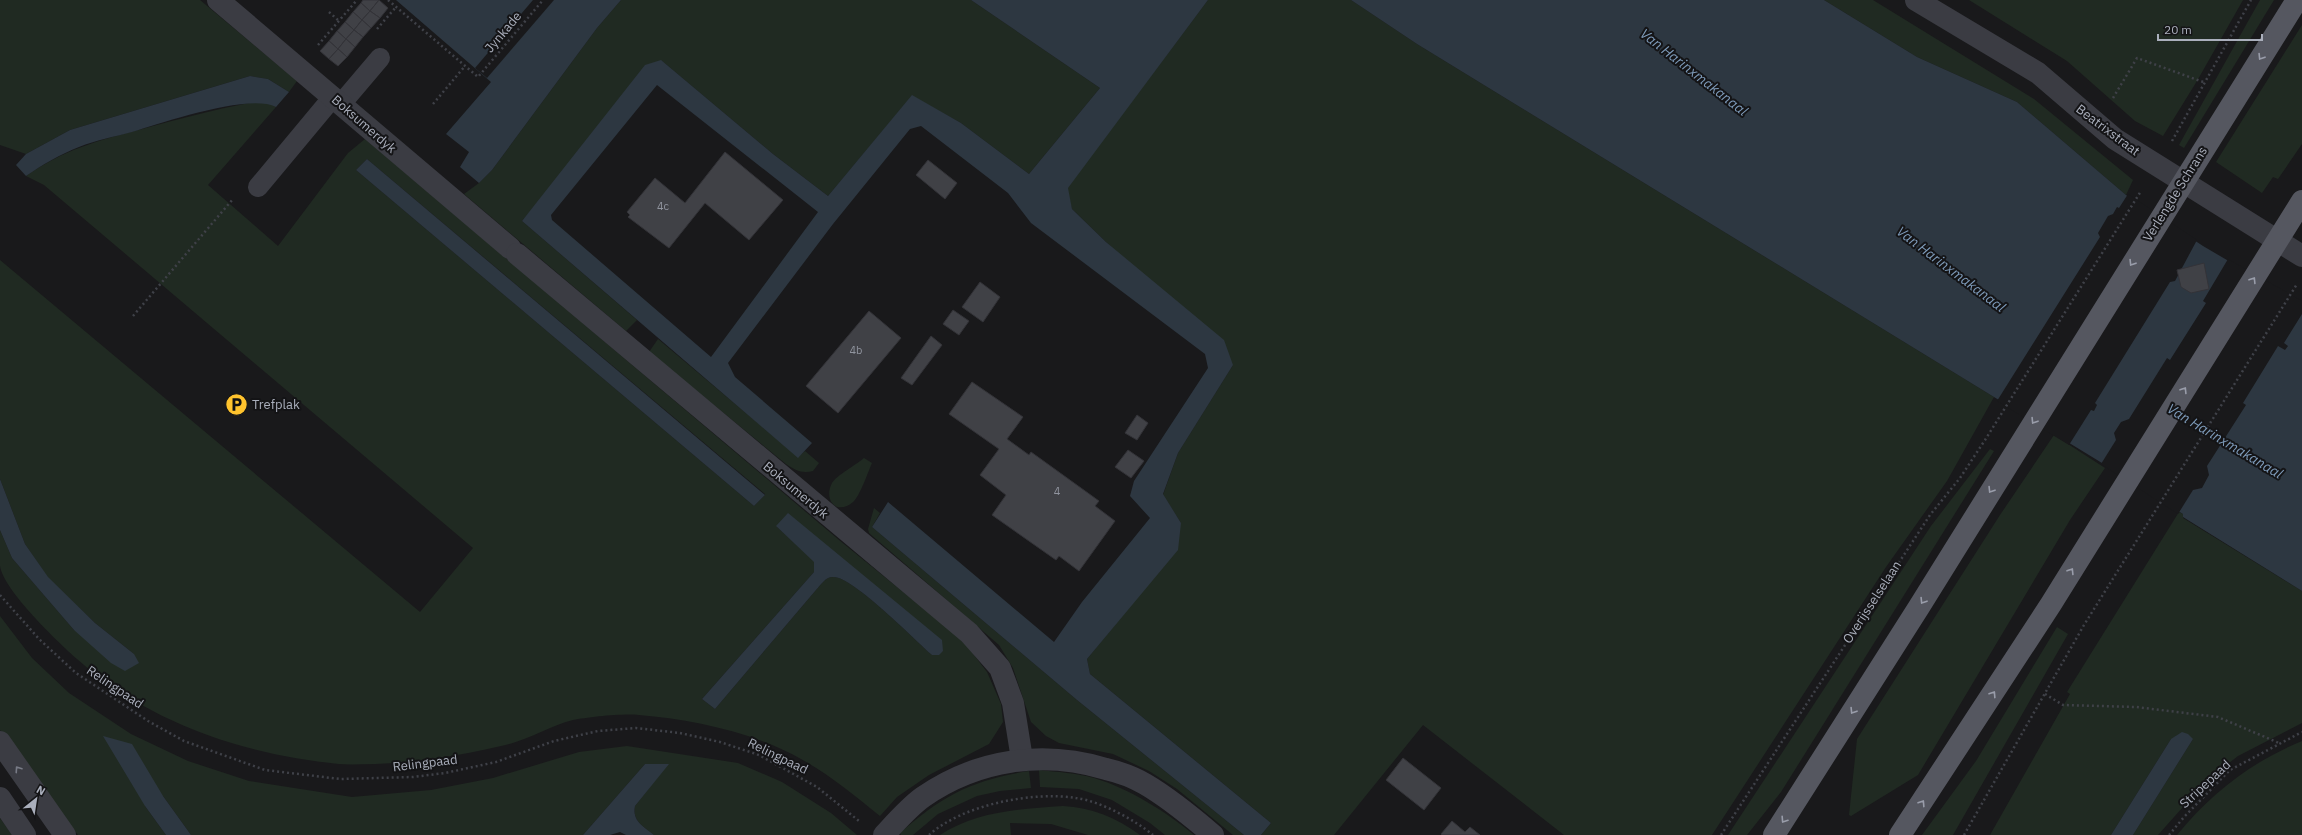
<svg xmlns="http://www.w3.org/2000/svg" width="2302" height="835" font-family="'IBM Plex Sans',sans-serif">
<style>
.green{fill:#202a22;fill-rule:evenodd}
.water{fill:#2d3741;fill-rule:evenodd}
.pier{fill:#19191b}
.building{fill:#404146;stroke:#333338}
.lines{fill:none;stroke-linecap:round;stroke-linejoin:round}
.path{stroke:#3f4148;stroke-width:2.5;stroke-dasharray:2 3;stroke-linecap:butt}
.service{stroke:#3b3c43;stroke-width:20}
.minor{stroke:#3b3c43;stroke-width:22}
.tertiary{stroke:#3b3c43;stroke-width:22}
.primary{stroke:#555760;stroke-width:22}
.oneway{stroke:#999daa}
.oneway2{stroke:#787b86}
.labels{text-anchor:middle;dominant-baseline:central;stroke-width:4;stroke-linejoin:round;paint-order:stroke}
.number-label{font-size:11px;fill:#90949e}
.street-label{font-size:13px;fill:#aaafbc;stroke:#141416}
.poi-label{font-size:13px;fill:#aaafbc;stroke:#141416;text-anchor:start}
.water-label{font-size:14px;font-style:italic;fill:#7e9bba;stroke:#141416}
</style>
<rect width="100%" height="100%" fill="#19191b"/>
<!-- green -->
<g class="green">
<path d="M0,0H200L297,81L289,92L268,79L250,76L70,130L26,154L0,145Z"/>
<path d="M621,0H971L1100,88L1029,174L961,123L912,96L828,196L773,154L662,61L522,221L637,320L626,331L464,194L479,183L492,170L597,28Z"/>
<path d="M1208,0H1351L1417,44L1994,397L1947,481L1886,567L1712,835H1564L1423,725L1334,835H1261L1271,823L1090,674L1087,659L1114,626L1181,523L1163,495L1178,453L1233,365L1072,209L1067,188Z"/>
<path d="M1824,0H1873L2034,99L2133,180L2126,195L2017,102L1917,57Z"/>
<path d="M1969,0H2243L2197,81L2163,136L2135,121L2067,61Z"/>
<path d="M2260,0H2274L2184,148L2179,145Z"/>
<path d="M2302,25V144L2278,179L2273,177L2262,193L2216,162Z"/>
<path d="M249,103H269L276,107L208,185L278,246L348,153L365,139L839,540L950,630L964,642L987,672L1001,704L1003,722L989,744L929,775L897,797L880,816C855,796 830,775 801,759C756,733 691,719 639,715C624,713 588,717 573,720C549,726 527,741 501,746C459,756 418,762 375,764C363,764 351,765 339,764C245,755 149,723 77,659C58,642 4,591 0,566C0,554 0,541 0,530L12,558L74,630L134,654L95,623L48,578L25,544L0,479V260L420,612L473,548L44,185L26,176C65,149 97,141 142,129C178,119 213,110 249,103ZM367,159L765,494V495L754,506L356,170ZM776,526L943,651L932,655C916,641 851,575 833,577C825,577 821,585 816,590L715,709L702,699L814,572L815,562Z"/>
<path d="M658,339L798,457L805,451L819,463L813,471C802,474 795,470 786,464L649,352Z"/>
<path d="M2054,435L2105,468L2070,520L1918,775L1851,816L1849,815L1857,739L2000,515Z"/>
<path d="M1990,449L1994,451L1781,792L1747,835H1728L1931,526Z"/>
<path d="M864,458L872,463C868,472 860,496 853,502C837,516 823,500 832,483C837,475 856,465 864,458Z"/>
<path d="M874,508L880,513L872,527L1077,700L1244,835H1233L1177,789L1149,771L1113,754L1059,743L1046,736L1031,722L1013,668L999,645L869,533L868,529Z"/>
<path d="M2179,512L2183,514V518L2302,591V723L2238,756L2207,780L2158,835H2133L2193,739H2171L2111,835H1990L2070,694L2067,692Z"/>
<path d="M0,616L32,658L69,693L131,734L188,761L249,781L352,797L431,790L493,778L579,752L627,746L738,763L782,782L831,813L857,835H654C643,826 632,821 635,806L668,764H645L583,835H191L163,796L145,806L166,835H78L0,730Z"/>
<path d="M2057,627L2068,634L1953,835H1922L1976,761Z"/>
<path d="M2302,741V835H2177C2211,793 2253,761 2302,741Z"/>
<path d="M1039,770C1058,772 1076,773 1094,778C1130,789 1165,811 1194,835H1165L1150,823L1112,800L1079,789L1040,787Z"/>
<path d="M1029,771L1031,788L1000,791L977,796L938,814L913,835H901L900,833C943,795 972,780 1029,771Z"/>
<path d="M1063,806C1092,808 1116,817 1140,835H1088L1051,824L1010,823L1011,835H940C977,811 1020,809 1063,806Z"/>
<path d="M0,818L12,835H0Z"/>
</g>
<!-- water -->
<g class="water">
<path d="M396,0H621L597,28L492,170L479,183L460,167L469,152L446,134L491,82Z"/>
<path d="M971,0H1208L1068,188L1072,209L1106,242L1224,340L1233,365L1178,453L1163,494L1181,523L1178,550L1087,659L1090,674L1271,823L1261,835H1244L1077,700L872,527L888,502L1054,642L1082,602L1150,518L1130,496L1134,481L1208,368L1205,354L1031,223L1008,193L921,126L910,129L833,224L728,363L735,377L812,443L798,458L522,221L645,65L661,60L773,154L828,196L912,95L961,123L1029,174L1100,88ZM657,85L818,212L711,357L552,220L551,215Z"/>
<path d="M1351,0H1824L1917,57L2017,102L2126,195L2203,246L2302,304V591L2183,517V514L2102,463L1417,44Z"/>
<path d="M250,76L268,79L289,92L276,107C248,93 163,123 132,132C114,137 96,140 79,147C61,154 42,165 26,176L16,165L26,154L70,130Z"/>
<path d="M367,159L765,495L754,506L356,170Z"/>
<path d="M0,479L25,544L48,577L95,623L134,654L139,663L125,671L111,663L74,630L12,558L0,530Z"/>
<path d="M788,513L942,640L943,651L939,655H932C916,641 851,575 833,577C825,577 821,585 816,590L715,709L702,699L814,572V562L776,526Z"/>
<path d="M2182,732L2188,734L2193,739L2133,835H2111L2171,739Z"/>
<path d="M103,736L132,744L163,796L191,835H166L145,806Z"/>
<path d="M645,764H669L635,806C632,821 643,826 654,835H626L620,832L610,835H583Z"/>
</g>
<!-- pier -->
<g class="pier">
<path d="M533,0H554L487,78L475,68Z"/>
<path d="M2128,194L2197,240L2175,281L2170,282L2095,403L2097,405L2094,411L2091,410L2069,445L1997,401L2100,237L2098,233L2108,216L2113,214L2117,207L2119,208Z"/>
<path d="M2228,259L2302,301V314L2284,343L2288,346L2285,350L2278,346L2243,403L2246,405L2207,466L2209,475L2202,488L2193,490L2178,514L2101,464L2116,440L2114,433L2121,422L2129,419L2167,358L2170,360L2206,303L2203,301Z"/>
</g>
<!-- building -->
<g class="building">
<path d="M363,0H379L370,11L361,3Z"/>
<path d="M379,0L388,8L380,18L370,11Z"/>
<path d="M361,3L370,11L362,20L353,12Z"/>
<path d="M370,11L380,18L371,28L362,20Z"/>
<path d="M353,12L362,20L354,30L345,22Z"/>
<path d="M362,20L371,28L363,37L354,30Z"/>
<path d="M345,22L354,30L346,39L337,31Z"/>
<path d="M354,30L363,37L355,47L346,39Z"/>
<path d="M337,31L346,39L338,49L329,41Z"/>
<path d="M346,39L355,47L347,57L338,49Z"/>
<path d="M329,41L338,49L329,59L320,51Z"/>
<path d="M338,49L347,57L338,66L329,59Z"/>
<path d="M725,152L783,200L749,240L705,203L669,248L628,217L630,215L627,212L655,178L685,203Z"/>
<path d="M928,160L957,183L945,199L916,175Z"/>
<path d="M2204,263L2209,289L2191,293L2181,287L2177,270Z"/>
<path d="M980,282L1000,297L983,322L962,307Z"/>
<path d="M953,310L969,321L959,335L943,324Z"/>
<path d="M869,311L901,338L838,413L806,386Z"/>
<path d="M931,336L942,345L912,385L901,378Z"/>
<path d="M972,382L1023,417L1007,439L1029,455L1031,452L1099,501L1095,506L1115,521L1079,571L1059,556L1056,560L992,515L1006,495L980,475L999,449L949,414Z"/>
<path d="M1137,415L1148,423L1137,440L1125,433Z"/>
<path d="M1128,450L1144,461L1131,478L1115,467Z"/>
<path d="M1403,758L1441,788L1424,810L1386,780Z"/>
<path d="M1452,821L1465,832L1470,827L1480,835H1442L1441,834Z"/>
</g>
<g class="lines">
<!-- path -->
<g class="path">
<path d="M388,0L478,77L543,0"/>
<path d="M329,12L339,21"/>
<path d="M377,29L396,7"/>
<path d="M318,45L357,0"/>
<path d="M2113,98L2137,58L2206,83"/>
<path d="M433,104L465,66"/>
<path d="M2172,141L2251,0"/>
<path d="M133,316L233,199"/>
<path d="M0,595L39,639L76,673L148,721L184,741L265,770L340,779L413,777L445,773L496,762L554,741L598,731L636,728L680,733L720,742L759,755L817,787L859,821"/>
<path d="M2045,694L2063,705L2136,707L2218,717L2279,743"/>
<path d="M929,835C962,805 1032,791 1076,798C1100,801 1135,820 1153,835"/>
<path d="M1721,835L1930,515L1960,478L1985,440L2141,191"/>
<path d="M1964,835L2084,625L2297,284"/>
<path d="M2169,835L2184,817L2230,770L2302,732"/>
</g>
<!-- service -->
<g class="service">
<path d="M341,104L380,58"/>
<path d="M258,187L333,97"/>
</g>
<!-- minor -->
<g class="minor">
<path d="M218,0L510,248"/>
<path d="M1916,0L2038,73L2115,139L2302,256"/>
<path d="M517,254L969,633L1000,668L1013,703L1022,759"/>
<path d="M884,835C896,822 909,807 923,797C978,759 1043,750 1106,769C1119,772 1133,777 1145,784C1169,798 1192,817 1213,835"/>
</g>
<!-- tertiary -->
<g class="tertiary">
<path d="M0,742L65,835"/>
<path d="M0,798L25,835"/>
</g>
<!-- primary -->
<g class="primary">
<path d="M1774,835L1919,607L2297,0"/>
<path d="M1900,835L2051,604L2302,201"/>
</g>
</g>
<!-- one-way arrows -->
<defs><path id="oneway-chevron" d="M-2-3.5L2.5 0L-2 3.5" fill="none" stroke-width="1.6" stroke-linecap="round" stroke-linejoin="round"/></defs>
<g class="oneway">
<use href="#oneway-chevron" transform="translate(2261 57) rotate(122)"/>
<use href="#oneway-chevron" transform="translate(2132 263) rotate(122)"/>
<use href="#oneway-chevron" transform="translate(2253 280) rotate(-58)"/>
<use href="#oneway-chevron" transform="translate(2184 390) rotate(-58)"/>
<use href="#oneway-chevron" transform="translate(2034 421) rotate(122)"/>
<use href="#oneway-chevron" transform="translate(1991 490) rotate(122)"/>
<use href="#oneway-chevron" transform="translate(2071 571) rotate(-58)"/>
<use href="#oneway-chevron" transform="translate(1923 601) rotate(122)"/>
<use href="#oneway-chevron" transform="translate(1993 694) rotate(-57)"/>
<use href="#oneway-chevron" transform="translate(1853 711) rotate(122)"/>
<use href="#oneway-chevron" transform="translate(1922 803) rotate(-57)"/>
<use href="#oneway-chevron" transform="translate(1784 820) rotate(123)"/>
</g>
<use class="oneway2" href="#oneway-chevron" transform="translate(18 769) rotate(-124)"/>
<!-- icons -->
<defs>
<symbol id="parking-disc" viewBox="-11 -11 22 22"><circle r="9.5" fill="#ffc32d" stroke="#141416"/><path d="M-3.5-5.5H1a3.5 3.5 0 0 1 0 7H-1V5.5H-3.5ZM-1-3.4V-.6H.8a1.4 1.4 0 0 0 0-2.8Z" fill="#111"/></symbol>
</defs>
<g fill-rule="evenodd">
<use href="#parking-disc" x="224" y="392" width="25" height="25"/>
</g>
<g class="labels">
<!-- number labels -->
<g class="number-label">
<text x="663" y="206">4c</text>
<text x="856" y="350">4b</text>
<text x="1057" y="491">4</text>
</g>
<!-- street labels -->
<g class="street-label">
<text transform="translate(503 32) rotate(-50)">Jynkade</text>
<text transform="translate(364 124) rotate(41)">Boksumerdyk</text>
<text transform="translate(2108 130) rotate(37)">Beatrixstraat</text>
<text transform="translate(2175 194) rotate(-58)">Verlengde Schrans</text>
<text transform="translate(796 490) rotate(40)">Boksumerdyk</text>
<text transform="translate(1872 602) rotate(-57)">Overijsselselaan</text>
<text transform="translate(115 687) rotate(34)">Relingpaad</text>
<text transform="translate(778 756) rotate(26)">Relingpaad</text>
<text transform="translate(425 763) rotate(-7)">Relingpaad</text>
<text transform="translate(2205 784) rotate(-43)">Stripepaad</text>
</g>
<!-- poi labels -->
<g class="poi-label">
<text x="252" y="404">Trefplak</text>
</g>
<!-- water labels -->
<g class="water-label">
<text transform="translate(1694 72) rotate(38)">Van Harinxmakanaal</text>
<text transform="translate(1951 269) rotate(37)">Van Harinxmakanaal</text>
<text transform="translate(2225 441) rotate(31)">Van Harinxmakanaal</text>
</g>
</g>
<!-- north arrow -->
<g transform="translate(36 799) rotate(30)" stroke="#141416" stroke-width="3" paint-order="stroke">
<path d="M0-3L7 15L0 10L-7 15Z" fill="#aaafbc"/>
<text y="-6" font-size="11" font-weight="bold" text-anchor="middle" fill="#aaafbc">N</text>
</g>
<!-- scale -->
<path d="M2158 34v6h104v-6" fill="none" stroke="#aaafbc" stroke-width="2"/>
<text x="2164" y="34" font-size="12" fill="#aaafbc" stroke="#141416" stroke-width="3" paint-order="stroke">20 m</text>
</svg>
